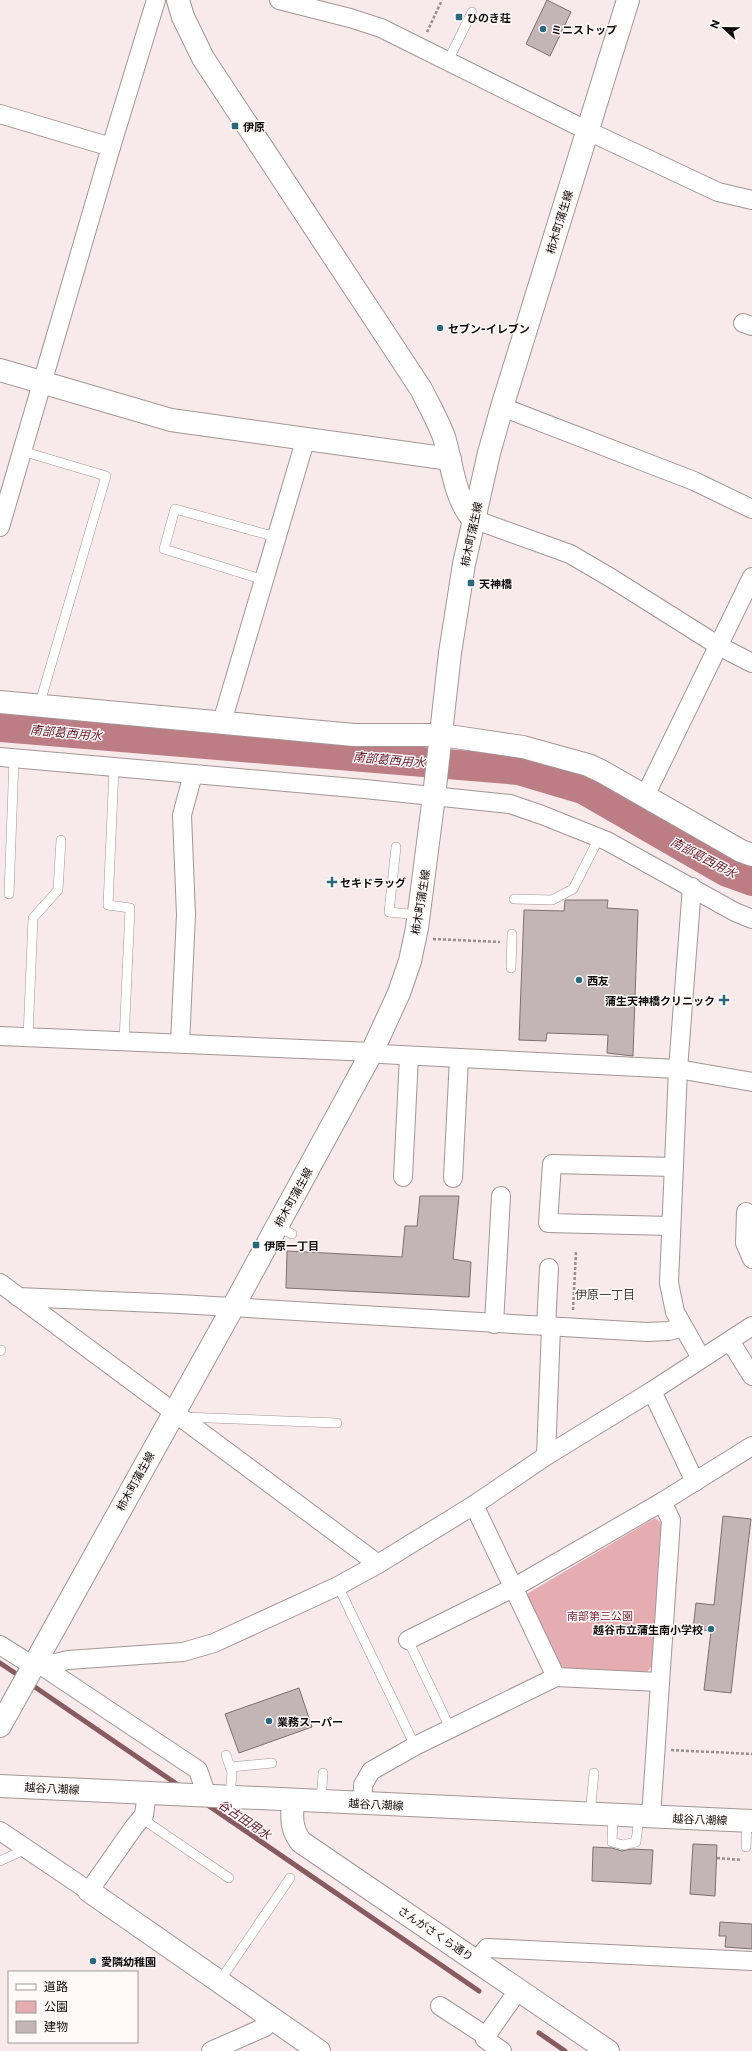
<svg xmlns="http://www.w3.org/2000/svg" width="752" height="2051" font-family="Commissioner,'Noto Sans JP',sans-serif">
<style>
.green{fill:#e5adb2}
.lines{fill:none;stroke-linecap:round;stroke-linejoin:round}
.stream{stroke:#885b60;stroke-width:5}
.river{stroke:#bc7e84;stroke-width:30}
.building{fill:#c3b5b6;stroke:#7c7070}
.service-casing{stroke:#a39596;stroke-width:10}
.minor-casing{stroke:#a39596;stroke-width:20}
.tertiary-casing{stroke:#a39596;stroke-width:24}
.secondary-casing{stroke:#a39596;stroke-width:24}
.path{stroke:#998e8f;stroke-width:2.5;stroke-dasharray:3 2;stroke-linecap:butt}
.service{stroke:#fff;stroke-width:9}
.minor{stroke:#fff;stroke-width:18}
.tertiary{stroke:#fff;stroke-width:22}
.secondary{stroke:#fff;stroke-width:22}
.poi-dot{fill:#29697e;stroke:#fff9f9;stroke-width:1.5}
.labels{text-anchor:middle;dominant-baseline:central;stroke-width:3;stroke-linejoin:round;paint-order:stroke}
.poi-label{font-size:11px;font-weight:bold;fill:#0f0a0b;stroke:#fff9f9;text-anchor:start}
.street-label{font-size:11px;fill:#0f0a0b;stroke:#fff9f9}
.park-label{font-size:11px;fill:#772a38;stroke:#fff9f9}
.water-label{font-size:12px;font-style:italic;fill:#651a29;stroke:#fff9f9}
.neighbourhood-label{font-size:12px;fill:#483d3d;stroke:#fff9f9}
</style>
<rect width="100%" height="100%" fill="#f8e9ea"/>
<!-- green -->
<path class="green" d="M655,1518L662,1523L653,1665L647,1672L565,1668L559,1665L525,1595Z"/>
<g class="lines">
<!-- stream -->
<g class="stream">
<path d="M0,1663L21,1677"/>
<path d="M29,1683L181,1787"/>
<path d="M206,1804L479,1991"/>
<path d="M539,2033L565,2051"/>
</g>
<!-- river -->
<path class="river" d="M0,727L519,770L583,789L727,872L752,881"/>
</g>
<!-- building -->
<g class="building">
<path d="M547,0L571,12L550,56L526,44Z"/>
<path d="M565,900H608L607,908L638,910L633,1056L607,1053L608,1035L547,1033L546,1041L519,1040L524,910L564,911Z"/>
<path d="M420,1196H459L453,1259L471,1262L469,1297L286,1288L287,1251L402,1257L405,1226H417Z"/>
<path d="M723,1516L751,1519L731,1693L704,1690L711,1631L693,1629L696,1603L714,1605Z"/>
<path d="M299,1688L312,1727L239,1753L225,1714Z"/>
<path d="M693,1844L717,1845L715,1896L690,1894Z"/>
<path d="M593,1847L612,1848L622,1851L632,1849L653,1850L651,1884L592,1881Z"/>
<path d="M720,1922L752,1924V1949L725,1947L726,1936H719Z"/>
</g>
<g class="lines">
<defs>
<g id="service">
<path d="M448,61L472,12"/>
<path d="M22,451L106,476L39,706"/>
<path d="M264,580L164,549L175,509L276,537"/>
<path d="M114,768L108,905L130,908L124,1041"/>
<path d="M396,847L389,912L419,915"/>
<path d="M9,894L14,759"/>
<path d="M514,899L552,900L573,889L599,838"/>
<path d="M511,968L512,934"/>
<path d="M28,1037L33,918L58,890L61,840"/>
<path d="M277,1226L292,1234"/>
<path d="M0,1351L1,1350"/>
<path d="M184,1417L337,1423"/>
<path d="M338,1586L415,1746"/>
<path d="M408,1640L450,1728"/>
<path d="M226,1755L232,1773L230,1796"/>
<path d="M231,1767L272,1763"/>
<path d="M321,1801L323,1773"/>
<path d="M590,1814L594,1773"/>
<path d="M613,1815L612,1842L623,1845L636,1842L639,1816"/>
<path d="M141,1818L229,1878"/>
<path d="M746,1847L747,1821"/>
<path d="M0,1861L26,1849"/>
<path d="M219,1982L290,1878"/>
</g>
<g id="minor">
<path d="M279,0L350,18L381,28L586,130L718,192L752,200"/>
<path d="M0,114L111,147"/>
<path d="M743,323L752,326"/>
<path d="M502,407L694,481L752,509"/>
<path d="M473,519L570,554L611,578L719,646L752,663"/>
<path d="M0,527L111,147L156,0"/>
<path d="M222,722L305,441"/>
<path d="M0,757L365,789L510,804L542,815L607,841L735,912L752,919"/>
<path d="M645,796L752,577"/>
<path d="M692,887L678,1069L669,1283L675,1312L701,1358"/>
<path d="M0,1036L372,1052L381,1054L678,1069L752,1082"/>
<path d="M180,1043L186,915L182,815L193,774"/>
<path d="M403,1177L409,1056"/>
<path d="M453,1178L459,1058"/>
<path d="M746,1212L745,1243L752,1259"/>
<path d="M671,1226L548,1223L552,1164L674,1167"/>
<path d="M0,1283L378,1564"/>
<path d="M18,1297L180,1304L647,1332L669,1331L683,1327"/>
<path d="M494,1324L501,1196"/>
<path d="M546,1327L549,1268"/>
<path d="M730,1341L752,1376"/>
<path d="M652,1391L695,1482"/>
<path d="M546,1456L551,1328"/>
<path d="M474,1505L556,1677"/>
<path d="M408,1640L513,1588L662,1502L752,1446"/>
<path d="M0,1645L33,1666H42L68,1660L183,1652L214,1643L338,1586L378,1564L474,1505L546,1456L652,1391L752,1326"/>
<path d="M42,1666L198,1770L207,1796"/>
<path d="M363,1803V1785L371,1771L415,1746L556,1677L659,1682"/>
<path d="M651,1817L671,1520L662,1502"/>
<path d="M0,1831L89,1891L134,1827L144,1815L147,1793"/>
<path d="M476,1961L487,1948L752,1961"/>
<path d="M440,2006L486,2036L485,2039L502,2051"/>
<path d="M486,2036L519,1989"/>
<path d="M211,2051L265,2027L271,2018"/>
</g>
<g id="tertiary">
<path d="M178,0L183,17L203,58L421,389C429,405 438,421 444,437C452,463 454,498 473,519"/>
<path d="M0,370L171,420L450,459"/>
<path d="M0,702L354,735H442L523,747L588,765L601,771L741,851L752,855"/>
<path d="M293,1800C292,1816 290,1828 301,1842L608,2051"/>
<path d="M89,1891L319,2051"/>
</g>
<g id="secondary">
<path d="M0,1726L227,1318L372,1052L399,993L410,961L417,928L434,796L450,653L464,564L489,453L502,407L628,0"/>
<path d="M0,1786L752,1821"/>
</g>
</defs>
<!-- service casing -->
<use href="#service" class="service-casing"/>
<!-- minor casing -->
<use href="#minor" class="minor-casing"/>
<!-- tertiary casing -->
<use href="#tertiary" class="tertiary-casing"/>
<!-- secondary casing -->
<use href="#secondary" class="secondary-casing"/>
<!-- path -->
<g class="path">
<path d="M427,32L442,0"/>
<path d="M433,939L500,942"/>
<path d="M573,1310L576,1252"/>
<path d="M671,1750L752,1754"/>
<path d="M717,1858L742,1860"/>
</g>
<!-- service -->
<use href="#service" class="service"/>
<!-- minor -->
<use href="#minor" class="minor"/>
<!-- tertiary -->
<use href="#tertiary" class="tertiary"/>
<!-- secondary -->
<use href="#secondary" class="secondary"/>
</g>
<!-- markers -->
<g class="poi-dot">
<rect x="455" y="13" width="8" height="8" rx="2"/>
<circle cx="543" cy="29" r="4"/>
<rect x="231" y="122" width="8" height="8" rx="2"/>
<circle cx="440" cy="328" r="4"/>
<rect x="467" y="579" width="8" height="8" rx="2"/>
<path d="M330 876h4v4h4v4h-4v4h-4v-4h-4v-4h4z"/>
<circle cx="579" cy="980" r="4"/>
<path d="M722 994h4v4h4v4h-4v4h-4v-4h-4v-4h4z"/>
<rect x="252" y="1241" width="8" height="8" rx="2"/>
<circle cx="711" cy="1629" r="4"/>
<circle cx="269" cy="1721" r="4"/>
<circle cx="93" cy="1961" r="4"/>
</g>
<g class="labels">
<!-- poi labels -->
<g class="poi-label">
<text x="467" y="17">ひのき荘</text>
<text x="551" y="29">ミニストップ</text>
<text x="243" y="126">伊原</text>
<text x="448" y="328">セブン-イレブン</text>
<text x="479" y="583">天神橋</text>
<text x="340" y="882">セキドラッグ</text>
<text x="587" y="980">西友</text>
<text x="715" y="1000" text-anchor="end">蒲生天神橋クリニック</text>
<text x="264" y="1245">伊原一丁目</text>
<text x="703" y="1629" text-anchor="end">越谷市立蒲生南小学校</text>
<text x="277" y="1721">業務スーパー</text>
<text x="101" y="1961">愛隣幼稚園</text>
</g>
<!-- street labels -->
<g class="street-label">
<text transform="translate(559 222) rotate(-73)">柿木町蒲生線</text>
<text transform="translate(471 534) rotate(-78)">柿木町蒲生線</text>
<text transform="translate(420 902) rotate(-81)">柿木町蒲生線</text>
<text transform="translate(293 1197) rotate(-61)">柿木町蒲生線</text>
<text transform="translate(135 1481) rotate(-61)">柿木町蒲生線</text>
<text transform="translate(52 1788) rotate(3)">越谷八潮線</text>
<text transform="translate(376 1804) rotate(3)">越谷八潮線</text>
<text transform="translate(700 1819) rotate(2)">越谷八潮線</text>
<text transform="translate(436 1933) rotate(34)">さんがさくら通り</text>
</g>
<!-- park labels -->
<g class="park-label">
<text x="600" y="1615">南部第三公園</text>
</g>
<!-- water labels -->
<g class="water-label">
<text transform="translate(66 732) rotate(5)">南部葛西用水</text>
<text transform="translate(389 759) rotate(5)">南部葛西用水</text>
<text transform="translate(704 857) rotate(28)">南部葛西用水</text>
<text transform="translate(245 1819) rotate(34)">谷古田用水</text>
</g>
<!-- neighbourhood labels -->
<g class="neighbourhood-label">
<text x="605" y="1294">伊原一丁目</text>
</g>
</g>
<!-- legend -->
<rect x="8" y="1971" width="130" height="72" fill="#fff9f9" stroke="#9f999a"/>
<rect x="16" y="1984" width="20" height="6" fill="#ffffff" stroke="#9f999a"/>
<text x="44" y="1991" font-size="12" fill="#0f0a0b">道路</text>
<rect x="16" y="2001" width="20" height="12" fill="#e5adb2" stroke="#9f999a"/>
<text x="44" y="2011" font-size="12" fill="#0f0a0b">公園</text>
<rect x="16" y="2021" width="20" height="12" fill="#c3b5b6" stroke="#9f999a"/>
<text x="44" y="2031" font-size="12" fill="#0f0a0b">建物</text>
<!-- north arrow -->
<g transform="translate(724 28) rotate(292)" stroke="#fff9f9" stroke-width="3" paint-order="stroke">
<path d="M0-3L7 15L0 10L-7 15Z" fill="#0f0a0b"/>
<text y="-6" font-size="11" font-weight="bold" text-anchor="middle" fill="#0f0a0b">N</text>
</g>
</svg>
